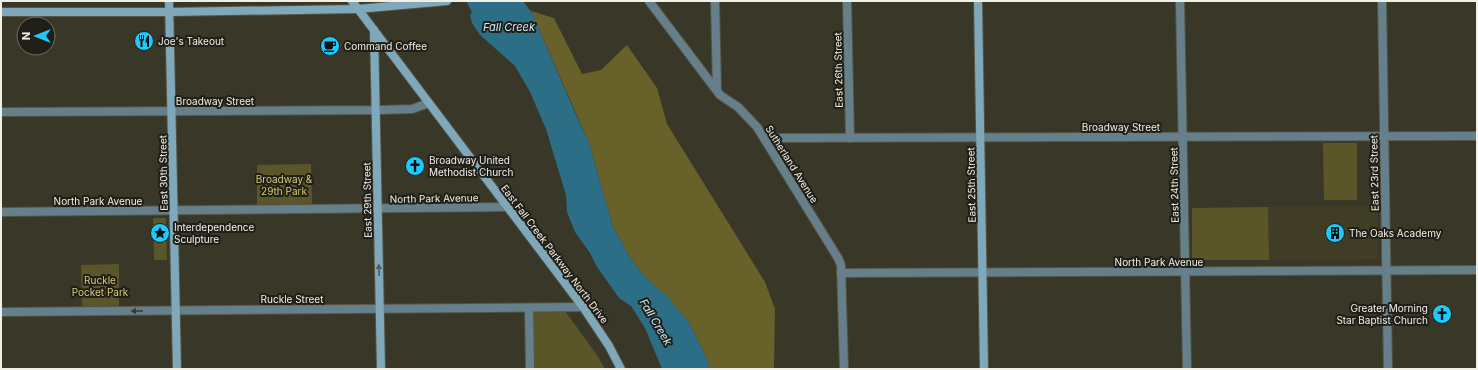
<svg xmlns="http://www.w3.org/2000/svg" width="1478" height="370" font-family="Inter,sans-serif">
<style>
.built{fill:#3f3d25}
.green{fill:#5b562a}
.forest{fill:#686129}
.water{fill:#2c6e86}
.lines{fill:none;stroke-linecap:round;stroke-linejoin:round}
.street-casing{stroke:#565546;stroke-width:10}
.secondary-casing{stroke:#565546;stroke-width:10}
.street{stroke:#66808b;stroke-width:8}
.secondary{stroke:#7fa9ba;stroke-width:8}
.oneway{fill:#4a5d60}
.oneway2{fill:#343b3a}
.labels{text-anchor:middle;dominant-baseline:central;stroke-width:4;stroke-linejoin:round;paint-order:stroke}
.poi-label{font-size:10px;fill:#f1f0e6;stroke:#1f1e17;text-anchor:start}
.street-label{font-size:10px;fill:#f1f0e6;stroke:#1f1e17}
.park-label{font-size:10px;fill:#d6cc77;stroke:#1f1e17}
.water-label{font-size:11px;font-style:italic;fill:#c7ebfa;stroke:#1f1e17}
</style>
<rect width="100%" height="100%" fill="#393727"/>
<!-- built -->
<path class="built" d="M1378,205V259L1269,260L1268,207Z"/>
<!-- green -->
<g class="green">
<path d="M1323,143H1357V200H1324Z"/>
<path d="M311,164L312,204L257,205V165Z"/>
<path d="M1268,207L1269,260H1192V208Z"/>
<path d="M153,218H166L167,260H154Z"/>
<path d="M119,264V306H82L81,265Z"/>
<path d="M534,311H565L597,355L605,369H534Z"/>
</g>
<!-- forest -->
<path class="forest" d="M531,11L554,18L582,74L601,70L627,45L657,88L667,124L765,282L775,309L774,368L709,369L708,361L688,321L667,297L647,279L630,258L619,237L613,227L589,143Z"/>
<!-- water -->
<path class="water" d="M466,1H523L532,13L573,108L589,143L613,227L619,237L630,258L647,279L667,296L688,321L708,361L709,369H662L645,328L631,306L619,298L597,267L590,253L575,232L567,212L566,195L546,129L530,92L515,66L480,35L472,23L470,15L472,12Z"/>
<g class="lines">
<defs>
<g id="street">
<path d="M649,1L720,95L738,107L757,127L838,258L841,265L844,369"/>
<path d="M715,1L717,90"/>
<path d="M847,1L850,138"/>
<path d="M1180,1L1187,369"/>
<path d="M1382,1L1388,369"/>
<path d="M1,112L380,110L412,109L429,103"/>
<path d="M764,138L1477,136"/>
<path d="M1,212L507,207"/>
<path d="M841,273L1477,270"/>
<path d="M529,308L530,369"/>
<path d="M1,312L583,307"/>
</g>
<g id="secondary">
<path d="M169,1L177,369"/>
<path d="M352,1L583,307L609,346L621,369"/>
<path d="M978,1L984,369"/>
<path d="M1,12H169L358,9L447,1"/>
<path d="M374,30L381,369"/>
</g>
</defs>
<!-- street casing -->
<use href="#street" class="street-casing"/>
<!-- secondary casing -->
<use href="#secondary" class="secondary-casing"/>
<!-- street -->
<use href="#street" class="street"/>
<!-- secondary -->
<use href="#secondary" class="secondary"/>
</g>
<!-- one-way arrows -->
<defs><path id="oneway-solid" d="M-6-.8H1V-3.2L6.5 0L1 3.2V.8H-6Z"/></defs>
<use class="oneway" href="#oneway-solid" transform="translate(379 270) rotate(-92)"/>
<use class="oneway2" href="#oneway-solid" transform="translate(137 311) rotate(180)"/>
<!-- icons -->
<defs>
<symbol id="restaurant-disc" viewBox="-11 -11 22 22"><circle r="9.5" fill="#1ec9fd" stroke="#1f1e17"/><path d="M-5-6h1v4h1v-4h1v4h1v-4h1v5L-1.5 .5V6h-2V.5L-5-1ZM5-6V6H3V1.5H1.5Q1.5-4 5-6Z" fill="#111"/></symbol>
<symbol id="cafe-disc" viewBox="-11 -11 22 22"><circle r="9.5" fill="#1ec9fd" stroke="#1f1e17"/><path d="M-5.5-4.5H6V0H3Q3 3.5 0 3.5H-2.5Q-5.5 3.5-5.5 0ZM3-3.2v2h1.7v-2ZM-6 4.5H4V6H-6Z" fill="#111"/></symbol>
<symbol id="church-disc" viewBox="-11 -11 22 22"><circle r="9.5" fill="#1ec9fd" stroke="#1f1e17"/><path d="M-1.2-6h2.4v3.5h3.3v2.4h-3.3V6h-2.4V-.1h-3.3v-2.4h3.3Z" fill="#111"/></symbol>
<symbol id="sight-disc" viewBox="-11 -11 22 22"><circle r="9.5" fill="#1ec9fd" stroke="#1f1e17"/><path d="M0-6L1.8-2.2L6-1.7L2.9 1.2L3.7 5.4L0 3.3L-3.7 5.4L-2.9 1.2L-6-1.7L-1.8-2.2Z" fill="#111"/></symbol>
<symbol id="building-disc" viewBox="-11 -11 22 22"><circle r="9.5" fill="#1ec9fd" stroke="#1f1e17"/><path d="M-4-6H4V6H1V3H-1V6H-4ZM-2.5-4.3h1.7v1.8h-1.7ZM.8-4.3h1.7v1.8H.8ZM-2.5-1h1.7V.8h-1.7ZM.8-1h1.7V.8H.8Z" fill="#111"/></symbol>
</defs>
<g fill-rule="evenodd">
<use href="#restaurant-disc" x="133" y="30" width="22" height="22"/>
<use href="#cafe-disc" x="319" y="35" width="22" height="22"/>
<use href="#church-disc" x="404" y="155" width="22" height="22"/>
<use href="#sight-disc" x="149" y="222" width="22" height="22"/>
<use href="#building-disc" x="1324" y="222" width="22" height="22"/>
<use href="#church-disc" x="1431" y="303" width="22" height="22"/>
</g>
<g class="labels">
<!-- poi labels -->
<g class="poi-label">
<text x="158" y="41">Joe's Takeout</text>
<text x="344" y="46">Command Coffee</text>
<text x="429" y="160">Broadway United<tspan x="429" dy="12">Methodist Church</tspan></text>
<text x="174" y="227">Interdependence<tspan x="174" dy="12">Sculpture</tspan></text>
<text x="1349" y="233">The Oaks Academy</text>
<text x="1428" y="308" text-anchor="end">Greater Morning<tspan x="1428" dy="12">Star Baptist Church</tspan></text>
</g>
<!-- street labels -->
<g class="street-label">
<text transform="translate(838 70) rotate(-91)">East 26th Street</text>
<text x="215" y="101">Broadway Street</text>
<text x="1121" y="127">Broadway Street</text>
<text transform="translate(792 164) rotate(58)">Sutherland Avenue</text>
<text transform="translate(163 173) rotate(-91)">East 30th Street</text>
<text transform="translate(1374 173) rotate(-91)">East 23rd Street</text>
<text transform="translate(971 185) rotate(-91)">East 25th Street</text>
<text transform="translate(1174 185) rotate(-91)">East 24th Street</text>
<text transform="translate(434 198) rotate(-1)">North Park Avenue</text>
<text transform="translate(367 200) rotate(-91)">East 29th Street</text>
<text x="98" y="201">North Park Avenue</text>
<text transform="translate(555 254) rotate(53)">East Fall Creek Parkway North Drive</text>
<text x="1159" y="262">North Park Avenue</text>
<text x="292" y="299">Ruckle Street</text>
</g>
<!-- park labels -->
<g class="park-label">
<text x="284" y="179">Broadway &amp;<tspan x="284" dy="12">29th Park</tspan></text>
<text x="100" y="280">Ruckle<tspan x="100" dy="12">Pocket Park</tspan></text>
</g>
<!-- water labels -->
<g class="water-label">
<text x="509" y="27">Fall Creek</text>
<text transform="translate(656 322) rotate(59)">Fall Creek</text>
</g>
</g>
<!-- border -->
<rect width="1478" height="370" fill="none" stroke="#f1f0e6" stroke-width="4"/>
<!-- north arrow -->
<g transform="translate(36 36) rotate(270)"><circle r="19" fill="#1f1e17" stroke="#73726a"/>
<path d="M0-3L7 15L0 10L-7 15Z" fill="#1ec9fd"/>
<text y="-6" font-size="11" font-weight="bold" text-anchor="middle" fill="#f1f0e6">N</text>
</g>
</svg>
